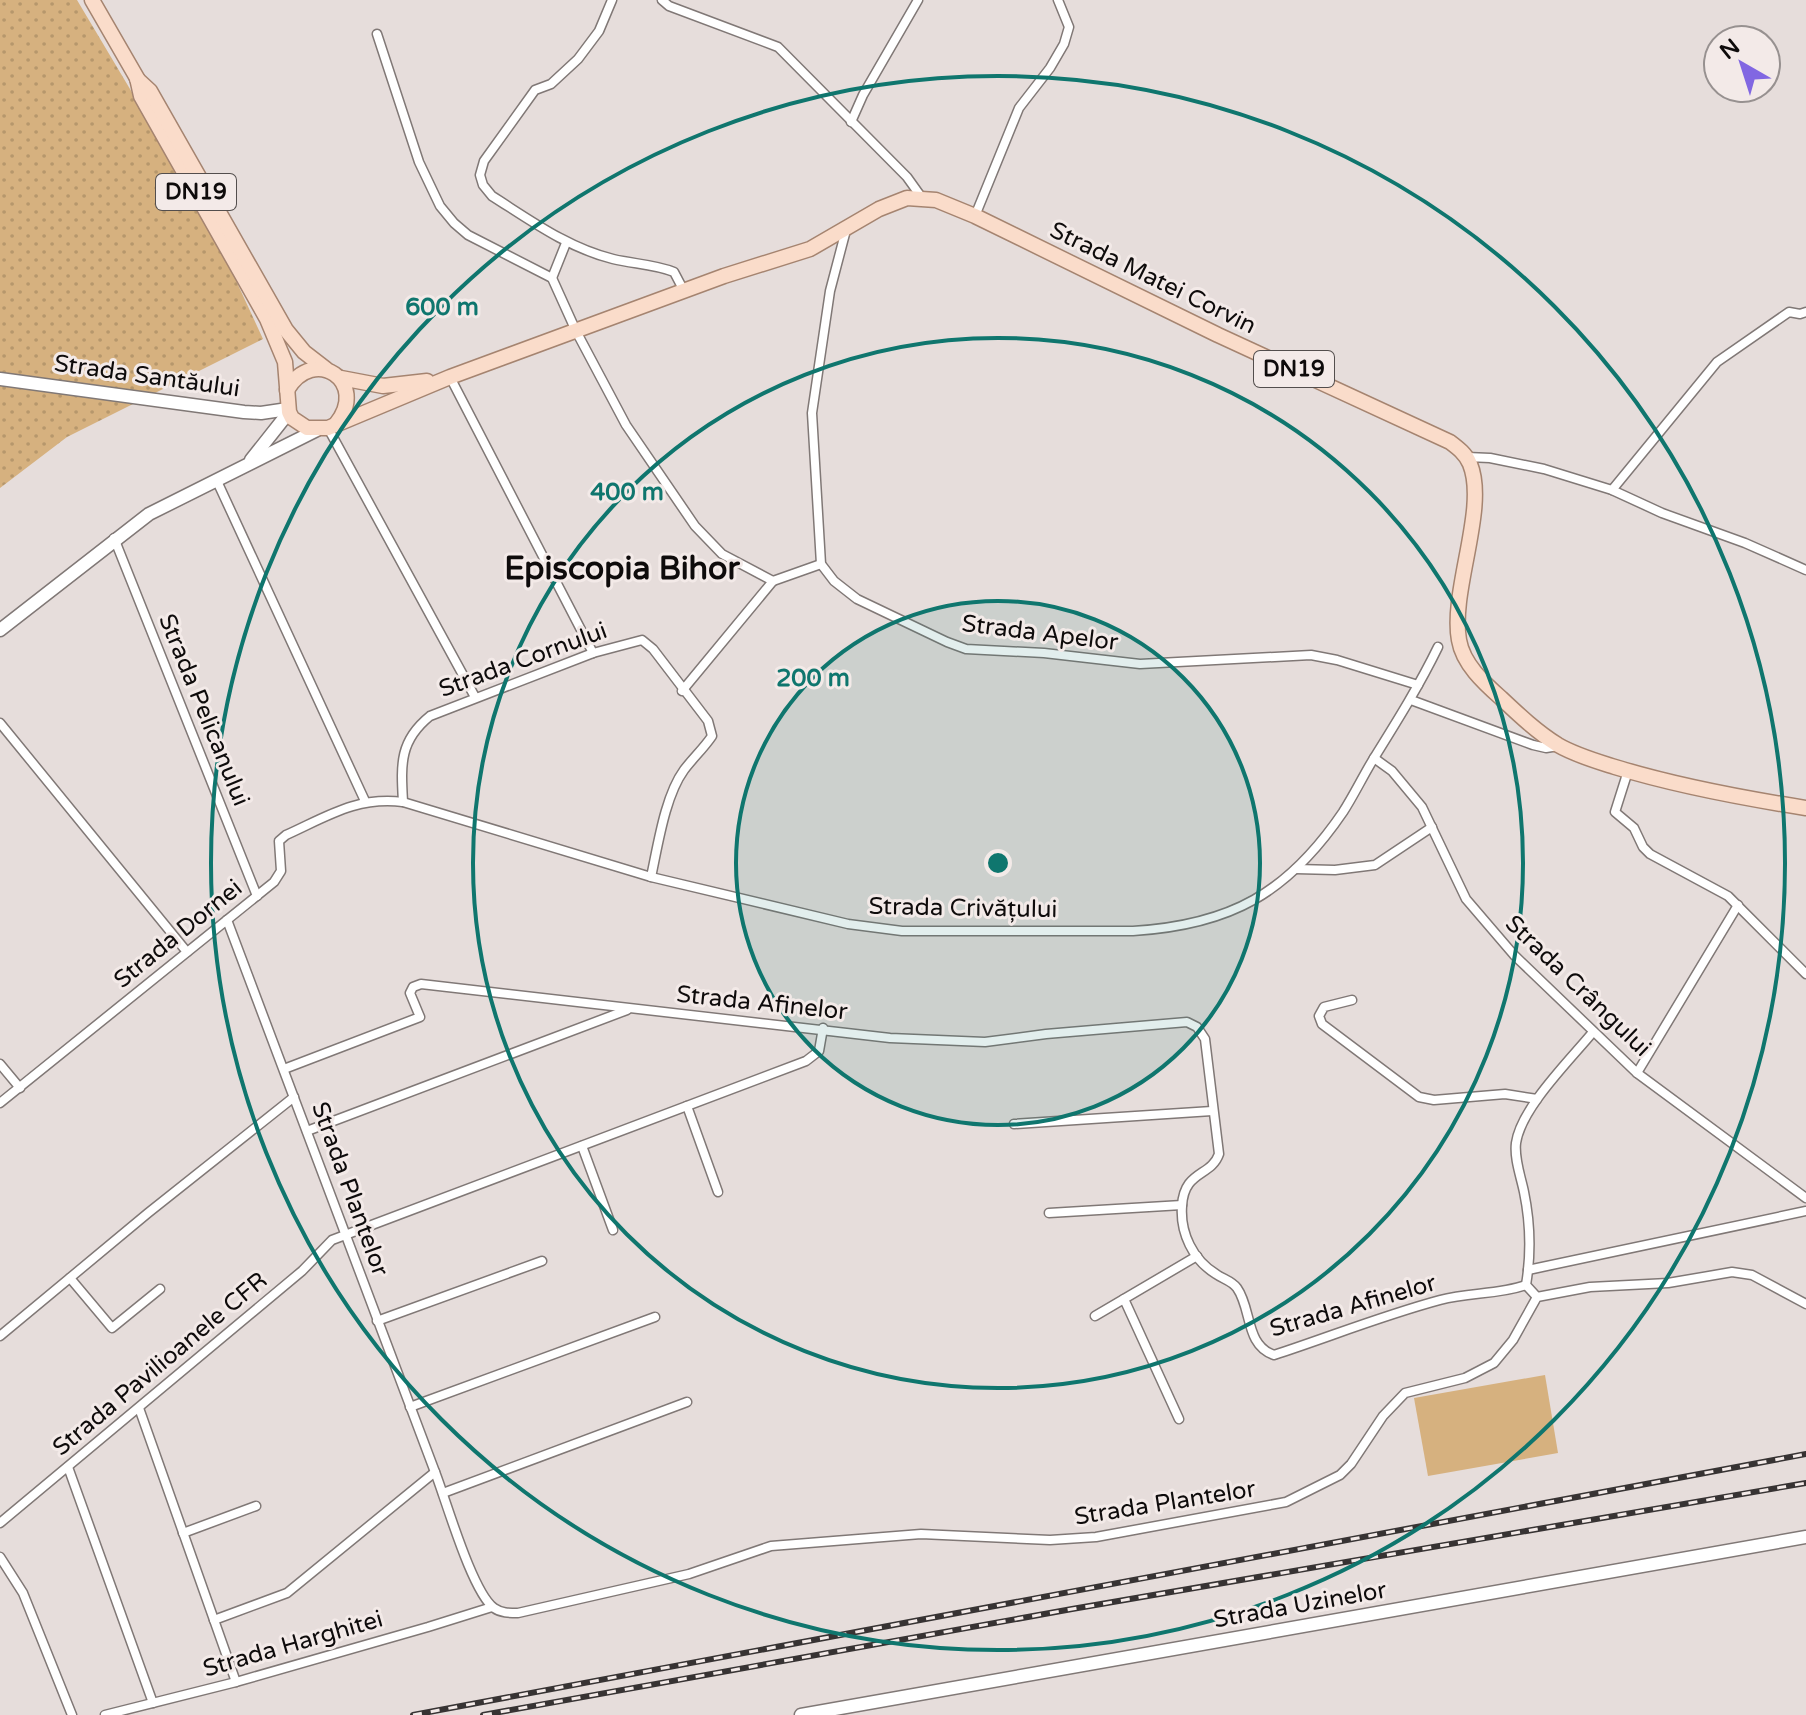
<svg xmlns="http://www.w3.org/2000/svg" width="1806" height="1715" font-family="'Varela Round',sans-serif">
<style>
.grass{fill:url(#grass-dots)}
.park{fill:#d6b17f}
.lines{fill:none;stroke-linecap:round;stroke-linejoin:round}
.street-casing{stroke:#807876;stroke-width:11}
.secondary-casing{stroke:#807876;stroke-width:15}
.primary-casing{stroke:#a58470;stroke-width:17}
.street{stroke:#fff;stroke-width:8}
.secondary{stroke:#fff;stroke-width:12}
.primary{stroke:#fadcca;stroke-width:14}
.rail-casing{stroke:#373333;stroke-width:6}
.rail{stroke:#f3eae8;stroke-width:3;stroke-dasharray:9;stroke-linecap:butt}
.ring{fill:none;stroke:#0f766e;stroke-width:4}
.labels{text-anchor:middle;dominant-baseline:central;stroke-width:6;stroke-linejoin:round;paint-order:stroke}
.shield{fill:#f3eae8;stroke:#534e4d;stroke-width:2}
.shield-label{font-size:22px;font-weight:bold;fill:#0e0b0b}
.street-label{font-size:24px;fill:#0e0b0b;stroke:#f3eae8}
.district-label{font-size:32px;font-weight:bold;fill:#0e0b0b;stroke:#f3eae8}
.centre{fill:#0f766e;stroke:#f3eae8;stroke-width:4}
.ring-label{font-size:24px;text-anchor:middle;font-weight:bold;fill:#0f766e;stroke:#f3eae8;stroke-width:6;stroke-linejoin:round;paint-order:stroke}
</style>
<defs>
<pattern id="grass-dots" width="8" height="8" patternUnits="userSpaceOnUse" patternTransform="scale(2)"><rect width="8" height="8" fill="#d6b17f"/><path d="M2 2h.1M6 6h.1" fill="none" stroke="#b6976c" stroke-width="1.8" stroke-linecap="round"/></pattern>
</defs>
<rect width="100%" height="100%" fill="#e6dddb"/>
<!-- grass -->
<path class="grass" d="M0,0H77L208,220L263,339L67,437L0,488Z"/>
<!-- park -->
<path class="park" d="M1545,1375L1558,1453L1428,1476L1414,1398Z"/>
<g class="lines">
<defs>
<g id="street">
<path d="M612,0L599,31L578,59L551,84L535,90L484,161L480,175L483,185L492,196C530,220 568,248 613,259C633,264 654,264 674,272L684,291"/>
<path d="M662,0L669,6L778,47L907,177L922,198"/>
<path d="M377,34L419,162L440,206L454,223L468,235L552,278L576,331L626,425L695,526L722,554L773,581L821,564"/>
<path d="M851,122L863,95L918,0"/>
<path d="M975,216L1019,108L1050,68L1064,44L1069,27L1058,0"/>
<path d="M846,230L830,291L812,413L821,564L834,581L857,599L947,642L966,649L1044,653L1140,664L1311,655L1337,660L1418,685"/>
<path d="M552,278L566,243"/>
<path d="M450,377L593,653"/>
<path d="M328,428L475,697"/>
<path d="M1467,457L1490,458L1544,469L1612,490L1662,513L1745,543L1806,570"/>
<path d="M216,479L365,801"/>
<path d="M1612,490L1717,362L1789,312L1800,314L1806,312"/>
<path d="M114,538L257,896"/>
<path d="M682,691L773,581"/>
<path d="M1411,700L1533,745L1546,748L1558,746"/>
<path d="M0,723L187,952"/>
<path d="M1374,758L1392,771L1422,807L1466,899L1514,955L1637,1073L1806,1198"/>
<path d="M1628,771L1615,812L1634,828L1643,847L1650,854L1728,896L1806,974"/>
<path d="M403,802C401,765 399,741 430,716L593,653L642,640L653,649L708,721L712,736C704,748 693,758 684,770C665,796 658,845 651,877"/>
<path d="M1296,869L1335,870L1375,865L1432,827"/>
<path d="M227,920L435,1472C446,1500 472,1592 494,1608C501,1613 509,1613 518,1613L689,1574L771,1546L921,1534L1050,1540L1096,1537L1286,1502L1340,1475L1351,1464L1383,1416L1405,1393L1465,1378L1494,1363L1513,1340L1537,1297L1590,1287L1668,1283L1732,1272L1752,1275L1806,1304"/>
<path d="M1352,1000L1324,1007L1319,1016L1322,1024L1419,1097L1434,1100L1505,1094L1537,1099"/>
<path d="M0,1064L20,1088"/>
<path d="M284,1069L420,1017L410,993L413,987L421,984L890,1038L985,1042L1046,1034L1187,1022L1197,1027L1205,1039L1219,1154C1211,1177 1184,1170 1182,1206C1180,1233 1193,1260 1216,1274C1223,1279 1232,1281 1237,1288C1252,1309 1245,1345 1274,1355C1329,1337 1384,1315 1440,1300C1469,1292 1498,1295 1526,1285"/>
<path d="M1637,1073L1738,905"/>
<path d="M0,1103L274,882L281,871L279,841L286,835C326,817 357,796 403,802L651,877L848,924L902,931H1133C1231,925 1288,893 1343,812C1354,795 1363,776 1374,758C1397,721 1419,686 1438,647"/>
<path d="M687,1106L718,1192"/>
<path d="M1014,1124L1212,1111"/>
<path d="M307,1131L627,1010"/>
<path d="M582,1146L613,1230"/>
<path d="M1049,1213L1182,1205"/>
<path d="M1528,1270L1806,1211"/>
<path d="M70,1278L112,1328L160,1289"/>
<path d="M1537,1297L1526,1285C1531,1255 1530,1221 1524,1192C1521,1177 1514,1159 1516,1143C1521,1108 1570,1060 1593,1032"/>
<path d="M1124,1299L1179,1419"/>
<path d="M1095,1316L1197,1256"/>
<path d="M377,1321L542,1261"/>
<path d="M0,1336L148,1213L294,1097"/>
<path d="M410,1407L655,1317"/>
<path d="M139,1408L236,1682"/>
<path d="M68,1467L153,1703"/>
<path d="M443,1493L687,1402"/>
<path d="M0,1523L302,1271L332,1240L806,1061L819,1051L823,1028"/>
<path d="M183,1533L256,1506"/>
<path d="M0,1557L23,1593L72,1715"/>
<path d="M214,1620L287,1593L435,1472"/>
<path d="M105,1715L236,1682L428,1627L492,1607"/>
</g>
<g id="secondary">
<path d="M0,379L244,412L261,413L288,409"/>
<path d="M251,460L289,412"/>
<path d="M0,630L149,514L317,430"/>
<path d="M801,1715L1806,1537"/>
</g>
<g id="primary">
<path d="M92,0L137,78L141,96L267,319L285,362L289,412L292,418L307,428H328L450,377L724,276L810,249L879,209L907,198L936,200L975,216L1218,335L1450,442C1458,448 1466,454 1470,464C1488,508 1450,591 1459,640C1463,664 1484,683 1501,698C1519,715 1537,732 1558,745C1575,755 1596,761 1615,767C1677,786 1742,798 1806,808"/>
<path d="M137,79L150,91L286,330L304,352L326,369"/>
<path d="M341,378L383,386L427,381"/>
<path d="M287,390C314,344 370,382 336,424"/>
</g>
</defs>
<!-- street casing -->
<use href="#street" class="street-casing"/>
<!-- secondary casing -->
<use href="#secondary" class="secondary-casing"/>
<!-- primary casing -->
<use href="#primary" class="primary-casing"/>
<!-- street -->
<use href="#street" class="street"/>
<!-- secondary -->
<use href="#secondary" class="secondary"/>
<!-- primary -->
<use href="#primary" class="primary"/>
<defs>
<g id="rail">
<path d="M413,1715L1806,1454"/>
<path d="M483,1715L1072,1609L1806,1483"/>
</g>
</defs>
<!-- rail casing -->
<use href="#rail" class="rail-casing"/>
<!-- rail -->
<use href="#rail" class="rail"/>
</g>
<!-- distance rings -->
<circle cx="998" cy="863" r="262" fill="#0f766e" fill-opacity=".12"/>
<g class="ring">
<circle cx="998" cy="863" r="262"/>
<circle cx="998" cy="863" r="525"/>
<circle cx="998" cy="863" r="787"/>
</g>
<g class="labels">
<!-- shield labels -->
<g class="shield">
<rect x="156" y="174" width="80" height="36" rx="6"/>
<rect x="1254" y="351" width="80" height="36" rx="6"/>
</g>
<g class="shield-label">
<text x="196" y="192">DN19</text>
<text x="1294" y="369">DN19</text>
</g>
<!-- street labels -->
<g class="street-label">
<text transform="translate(1153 278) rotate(26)">Strada Matei Corvin</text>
<text transform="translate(147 376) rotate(8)">Strada Santăului</text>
<text transform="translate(1040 633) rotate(7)">Strada Apelor</text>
<text transform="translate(523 660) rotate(-20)">Strada Cornului</text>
<text transform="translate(204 710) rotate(68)">Strada Pelicanului</text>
<text transform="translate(963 908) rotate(1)">Strada Crivățului</text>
<text transform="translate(178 934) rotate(-39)">Strada Dornei</text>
<text transform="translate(1578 986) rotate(44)">Strada Crângului</text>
<text transform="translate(762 1003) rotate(6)">Strada Afinelor</text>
<text transform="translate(350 1189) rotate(70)">Strada Plantelor</text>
<text transform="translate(1353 1306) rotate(-16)">Strada Afinelor</text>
<text transform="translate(160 1364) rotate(-40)">Strada Pavilioanele CFR</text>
<text transform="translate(1165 1503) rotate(-9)">Strada Plantelor</text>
<text transform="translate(1300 1605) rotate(-10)">Strada Uzinelor</text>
<text transform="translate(293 1644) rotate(-16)">Strada Harghitei</text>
</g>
<!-- district labels -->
<g class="district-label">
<text x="622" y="569">Episcopia Bihor</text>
</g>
</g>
<circle cx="998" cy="863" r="12" class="centre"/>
<g class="ring-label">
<text x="442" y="315">600 m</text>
<text x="627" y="500">400 m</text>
<text x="813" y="686">200 m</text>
</g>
<!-- north arrow -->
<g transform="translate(1742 64) rotate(321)"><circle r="38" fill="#f3eae8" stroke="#979190" stroke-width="2"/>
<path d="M0-6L14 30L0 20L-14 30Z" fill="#8167e2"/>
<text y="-12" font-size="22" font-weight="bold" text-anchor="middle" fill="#0e0b0b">N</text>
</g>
</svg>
